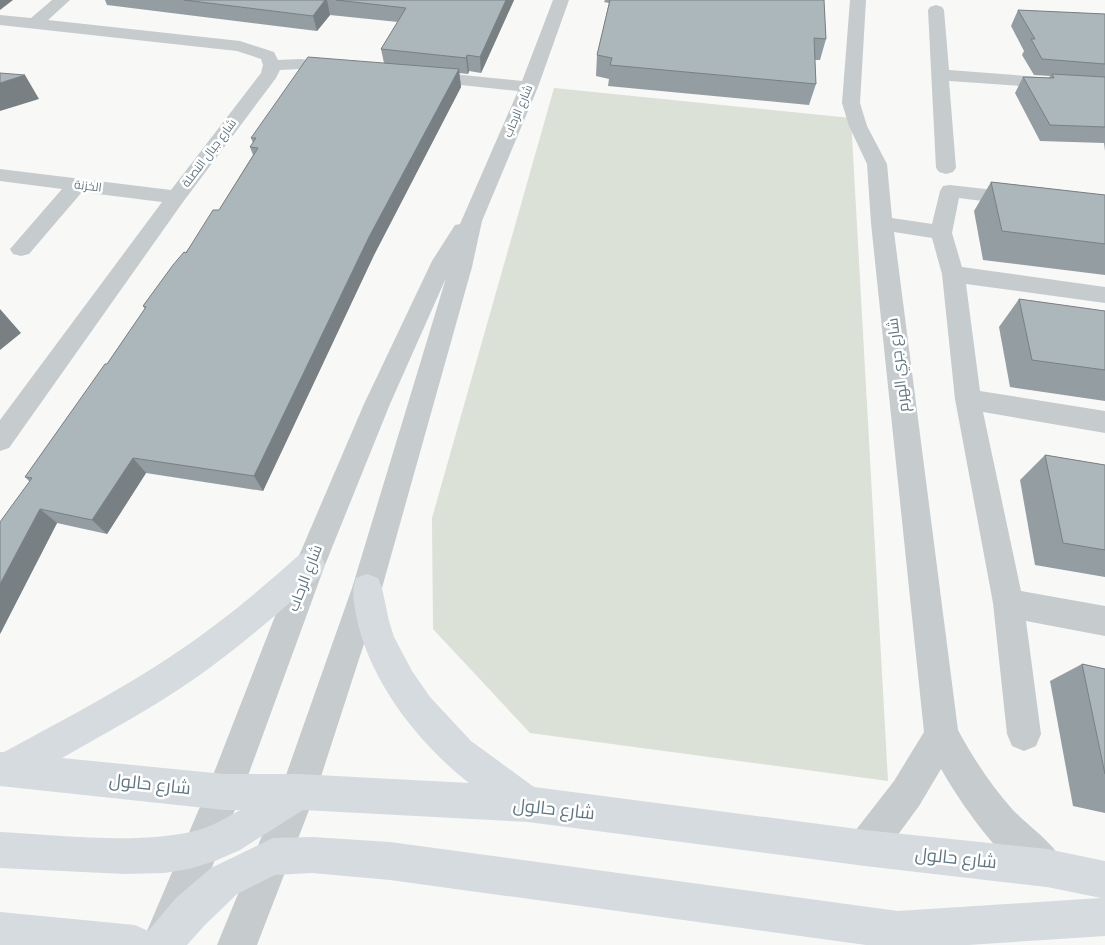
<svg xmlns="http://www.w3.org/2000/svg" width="1105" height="945" font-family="Figtree,Cairo,sans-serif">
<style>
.green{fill:#dbe1d6}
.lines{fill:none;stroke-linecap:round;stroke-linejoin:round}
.minor{fill:#c6cbce;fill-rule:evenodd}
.major{fill:#d5dbde;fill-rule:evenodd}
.wall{fill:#949da1}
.shaded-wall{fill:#788083}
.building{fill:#acb7bb;stroke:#788083}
.labels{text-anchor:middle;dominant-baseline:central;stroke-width:5;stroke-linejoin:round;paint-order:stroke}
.far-street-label{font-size:12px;fill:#617783;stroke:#fff}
.street-label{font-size:15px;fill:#617783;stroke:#fff}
.near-street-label{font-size:18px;fill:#617783;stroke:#fff}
</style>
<rect width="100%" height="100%" fill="#f8f8f6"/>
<!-- green -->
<path class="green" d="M554,88L851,118L888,781L530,733L433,629L432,518Z"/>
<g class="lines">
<!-- minor -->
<g class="minor">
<path d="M52,0H70L48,20L240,41L274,52L278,60L300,59L341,63L347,64L350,68L347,72L341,73L300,69L280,70L276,78L183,202L9,448L0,451V420L162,202L82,192L29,254L21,256L13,254L10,249L62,189L0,181V169L171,190L261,73L263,65L261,59L237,51L0,25V15L31,18Z"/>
<path d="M553,0H569L538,87L482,221L472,267L382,588L316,792L257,945H217L280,792L352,588L446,278L390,404L325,565L242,792L181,945H141L208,788L295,565L364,404L432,261L455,225L460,224L518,91L423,81L417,80L414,76L417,72L423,71L522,81Z"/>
<path d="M850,0H866L860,103L867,126L887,164L892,218L932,224L940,191L943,186L950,185L1029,194L1032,199L1029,204L1022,206L959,198L952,233L962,267L1105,287V303L966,284L980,391L1105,411V433L983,412L1021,591L1105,606V636L1026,621L1041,734L1036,746L1024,751L1012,746L1007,734L993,603L955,399L942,274L932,238L894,232L958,730C973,758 991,785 1012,809C1030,828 1056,844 1066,868L1060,881L1047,887C1006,870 963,807 941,769L919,806L889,847L878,861L865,866L852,861L847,848L852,835L894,781L924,732L871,223L867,164L849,126L842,103Z"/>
<path d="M936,5L942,7L944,10L949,70L1105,82V92L949,81L956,168L953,172L946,174L939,172L936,168L928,10L930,7Z"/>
</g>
<!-- major -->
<path class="major" d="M310,551L321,555L325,565L321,575C281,611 241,646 197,677C154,707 108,732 62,758L224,774H298L469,783C418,743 369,681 356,615C354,602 351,591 356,578L367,574L378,578L382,588L389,621L394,637L412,671L430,697L471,741L534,787L865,830L1047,849L1105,861V936L968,945H866L390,880L312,873L275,875L237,894L204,926L187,945H0V912L135,925L148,931L176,898L211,868L273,838L312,837L390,842L898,911L1101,898L1047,887L865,866L528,822L303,810L240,850L215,861L189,869L164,873L125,874L0,868V832C61,835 143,846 202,829C216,824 228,817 240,810H224L0,786V752H4C61,721 119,691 173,655C218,625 259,591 299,555Z"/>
</g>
<!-- wall -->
<g class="wall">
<path d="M105,0H514L481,73L469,71L468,74L459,73L461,87L374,255L263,491L146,473L107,534L57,523L0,634L30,482L25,477L107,364L145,309L143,306L219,210L253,155L250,147L253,143L251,138L384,63L381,49L398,22L330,15L317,31L107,5Z"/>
<path d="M605,0H824L826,39L820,60H815L816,84L809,105L608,86L609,79L596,76L597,55L609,3L604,2Z"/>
<path d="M1018,10L1105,14V151L1104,143L1040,141L1015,93L1023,77L1049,78L1050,76L1034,75L1022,55L1024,51L1011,26Z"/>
<path d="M991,182L1105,195V275L983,260L974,211Z"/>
<path d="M1019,299L1105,311V401L1010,387L999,327Z"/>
<path d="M1045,455L1105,465V577L1035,565L1020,480Z"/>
<path d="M1082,664L1105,669V813L1073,806L1050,681Z"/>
</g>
<!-- shaded-wall -->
<g class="shaded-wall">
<path d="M0,0H13L0,10Z"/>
<path d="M325,0H327L330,15L317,31L313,16Z"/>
<path d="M506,0H514L481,73L480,57Z"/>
<path d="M467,55L469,71L468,74L466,58Z"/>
<path d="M459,69L461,87L374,255L263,491L254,476L369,237Z"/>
<path d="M25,75L39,99L0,111V83Z"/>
<path d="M0,309L21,333L0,350Z"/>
<path d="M133,458L146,473L107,534L92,520Z"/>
<path d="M40,509L57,523L0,634V584Z"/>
</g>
<!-- building -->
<g class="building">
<path d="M184,0H325L313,16Z"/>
<path d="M336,0H506L480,57L467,55L466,58L381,49L406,8Z"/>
<path d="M610,0H824L826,39L814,38L816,84L610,65L612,58L597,55Z"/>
<path d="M1018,10L1105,14V64L1042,59L1031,39H1035Z"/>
<path d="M308,57L459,69L369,237L254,476L133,458L92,520L40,509L0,584V522L32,478L25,477L105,364H107L146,307L143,306L173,265L184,252L186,253L213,210H219L258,148L250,147L256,138H251Z"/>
<path d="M0,73L25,75L0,83Z"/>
<path d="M1052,74L1105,77V127L1050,125L1023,77L1054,78Z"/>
<path d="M991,182L1105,195V244L1002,231Z"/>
<path d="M1019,299L1105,311V370L1032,360Z"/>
<path d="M1045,455L1105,465V550L1063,543Z"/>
<path d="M1082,664L1105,669V774Z"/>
</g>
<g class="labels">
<!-- far-street labels -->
<g class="far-street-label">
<text transform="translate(518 111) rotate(-67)">شارع الرحاب</text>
<text transform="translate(209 153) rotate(-53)">شارع جبال النصلة</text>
<text transform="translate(88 186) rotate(7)">الخزنة</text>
</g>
<!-- street labels -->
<g class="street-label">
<text transform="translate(898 365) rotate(-97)">شارع جري الهرم</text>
<text transform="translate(305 578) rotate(-69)">شارع الرحاب</text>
</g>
<!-- near-street labels -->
<g class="near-street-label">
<text transform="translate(150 784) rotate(6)">شارع حالول</text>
<text transform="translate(554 809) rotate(6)">شارع حالول</text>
<text transform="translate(956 858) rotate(6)">شارع حالول</text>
</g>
</g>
</svg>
